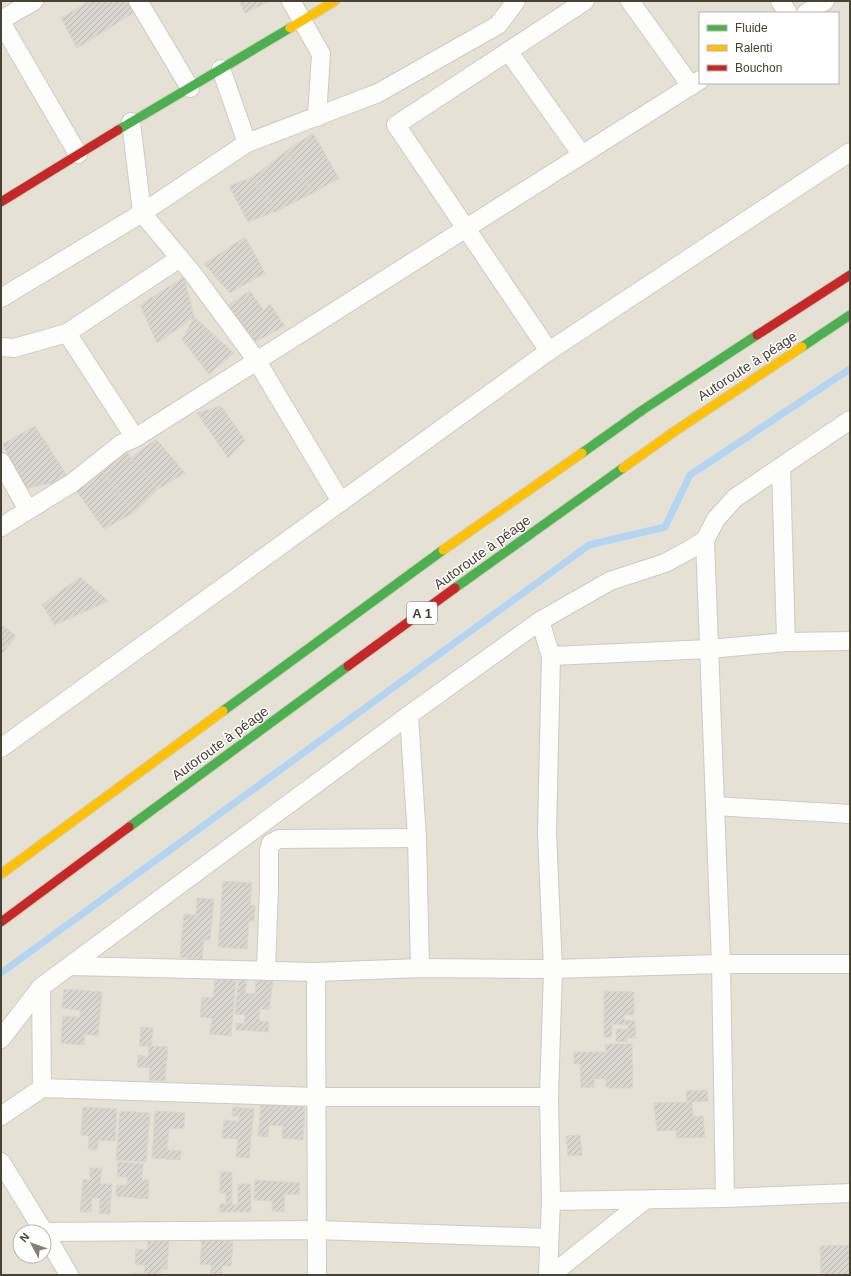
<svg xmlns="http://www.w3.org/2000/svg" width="851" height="1276" font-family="Helvetica,sans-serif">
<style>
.residential{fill:#e5e2d5;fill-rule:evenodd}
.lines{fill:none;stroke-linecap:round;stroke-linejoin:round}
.stream{stroke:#b4d4f3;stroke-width:7}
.building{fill:url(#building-hatch);stroke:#d9d6ce}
.street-casing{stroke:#cccac3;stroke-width:20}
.fast-casing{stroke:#d0cebf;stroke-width:11}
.slow-casing{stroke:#d0cebf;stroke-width:11}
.jam-casing{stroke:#d0cebf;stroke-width:11}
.street{stroke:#fdfdfc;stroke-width:18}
.fast{stroke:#4caf50;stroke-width:9}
.slow{stroke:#ffc107;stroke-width:9}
.jam{stroke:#c62828;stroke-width:9}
.labels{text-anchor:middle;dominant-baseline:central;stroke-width:3;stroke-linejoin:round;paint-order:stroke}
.shield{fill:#fff;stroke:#7f7b71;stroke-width:1}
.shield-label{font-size:13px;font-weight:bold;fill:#484234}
.street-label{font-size:14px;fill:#484234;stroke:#fff}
</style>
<defs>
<pattern id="building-hatch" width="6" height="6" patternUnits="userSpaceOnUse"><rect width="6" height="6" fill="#d8d6cf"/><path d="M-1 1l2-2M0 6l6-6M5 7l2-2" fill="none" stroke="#bbb9b2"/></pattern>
</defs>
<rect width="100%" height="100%" fill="#f0efe8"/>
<!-- residential -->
<path class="residential" d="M1,1H850V1275H1ZM700,13H838V83H700ZM20,1232H44V1256H20Z"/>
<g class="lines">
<!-- stream -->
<path class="stream" d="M1,973L589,545L665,527L690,475L850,369"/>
</g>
<!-- building -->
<g class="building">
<path d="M90,1H134L138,10L77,48L61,18Z"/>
<path d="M239,1H270L245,13Z"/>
<path d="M313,133L339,178L313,193L285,152Z"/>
<path d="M285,152L313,193L277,211L253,177Z"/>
<path d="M253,177L277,211L248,222L229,186Z"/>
<path d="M245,237L265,273L230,293L204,264Z"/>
<path d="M184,277L194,317L157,343L140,305Z"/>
<path d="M250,291L264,311L270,304L285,326L253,343L228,305Z"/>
<path d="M194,317L234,353L209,374L182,340Z"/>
<path d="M221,406L245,440L228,458L197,413Z"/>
<path d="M35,426L69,479L20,490L3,444Z"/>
<path d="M156,439L185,473L158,489L131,458Z"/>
<path d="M121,446L158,489L133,513L103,472Z"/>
<path d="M103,472L133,513L104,529L75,489Z"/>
<path d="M80,577L108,601L55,625L42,605Z"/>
<path d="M1,624L16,636L1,655Z"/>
<path d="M223,881L252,883L250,905L255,906L254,921H249L247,949L218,947Z"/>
<path d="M197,898L214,899L210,940H204L202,960L180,957L184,914L196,915Z"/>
<path d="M215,978L236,980L231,1036L210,1034L212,1018L200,1017L202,997L213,998Z"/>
<path d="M239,978L247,979L245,993L255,994L256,979L273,980L269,1010L260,1009L259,1021L269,1022L268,1032L236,1030V1023L244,1024L245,1015L235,1014Z"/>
<path d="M64,989L102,992L98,1036L85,1034L84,1045L61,1043L63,1016L80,1017V1010L62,1008Z"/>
<path d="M604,991L634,992V1015H624V1020L635,1021L636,1038H627V1042L616,1041V1029H628V1025L612,1024V1037H604Z"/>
<path d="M141,1027L153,1028L151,1046L168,1047L165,1081L149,1080L150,1068L137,1067L138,1055L148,1057L149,1046H139Z"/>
<path d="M605,1044H632L633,1088H606V1079H594V1087L581,1088L580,1064H574V1052H606Z"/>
<path d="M707,1090L708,1101L692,1102L693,1117L703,1116L705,1137L677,1138L676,1130L657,1131L654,1103L687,1102L686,1091Z"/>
<path d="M261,1104L305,1107L303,1140L282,1138L283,1126L269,1125L268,1137L258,1136Z"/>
<path d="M83,1107L117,1109L115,1141L98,1140L97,1150L88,1149L89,1136L81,1135Z"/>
<path d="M233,1107L254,1109L249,1158L236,1157L238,1139L222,1138L224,1120L239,1121V1116H232Z"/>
<path d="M120,1111L150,1113L146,1162L116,1160Z"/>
<path d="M155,1111L185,1113L184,1129L169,1128L167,1150L181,1151L180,1160L152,1158Z"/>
<path d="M580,1135L582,1155L568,1156L566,1136Z"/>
<path d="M118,1162L143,1164L142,1180H149L148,1199L116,1196V1185H127L128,1177L117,1176Z"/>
<path d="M90,1168H102L100,1184H112L110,1214L99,1213L100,1199L92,1198L91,1212H80L83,1179L90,1180Z"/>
<path d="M220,1172H232V1205H238V1184H251V1212H220V1204H226V1193H220Z"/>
<path d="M255,1180L300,1183L299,1195L285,1194L284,1212L272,1211V1201L254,1200Z"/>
<path d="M148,1237L169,1239L167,1269H161L160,1275H134V1273L144,1274L145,1265L135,1264L136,1249L147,1250Z"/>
<path d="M202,1239L233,1241L231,1266H222V1275H210L211,1265L200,1264Z"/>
<path d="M850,1245V1275H821L820,1246Z"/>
</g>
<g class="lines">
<defs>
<g id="street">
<path d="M138,1L190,88"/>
<path d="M291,1L321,54L317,117"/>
<path d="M630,1L691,86"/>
<path d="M780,1L788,13"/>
<path d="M806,13L825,1"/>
<path d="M1,20L34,1"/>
<path d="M1,22L78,154"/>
<path d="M508,51L582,155"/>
<path d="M221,69L247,143"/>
<path d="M131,122L142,213L193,274L257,361L341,502"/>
<path d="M1,298L142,213L247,143L378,93L498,25L516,1"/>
<path d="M67,333L135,438"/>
<path d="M1,347L14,348L67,333L180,258"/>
<path d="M549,351L396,125L585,1"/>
<path d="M1,462L28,510"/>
<path d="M781,467L786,642"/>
<path d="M1,527L72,483L121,444L135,438L700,80"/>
<path d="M705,540L721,964L725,1198"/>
<path d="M540,621L551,656L547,832L553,969L549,1097L551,1201L548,1275"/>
<path d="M551,656L710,649L786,642L850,641"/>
<path d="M409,715L417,838L420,968"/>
<path d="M1,748L549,351L850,152"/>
<path d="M715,806L850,814"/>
<path d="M70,966L316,972L420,968L553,969L721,964H850"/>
<path d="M266,970L269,888V850L271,843L279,839L417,838"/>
<path d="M316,972L317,1275"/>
<path d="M41,987L42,1088"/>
<path d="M1,1039L41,987L409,715L540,621L610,581L665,563L689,550L705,540L716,519L735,498L850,420"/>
<path d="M1,1116L42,1088L316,1097H549"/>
<path d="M1,1162L44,1232L317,1230L549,1238"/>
<path d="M551,1201L725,1198L850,1193"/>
<path d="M44,1232L69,1275"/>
<path d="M551,1275L645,1200"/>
</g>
<g id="fast">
<path d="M118,130L290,28"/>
<path d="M802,347L850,315"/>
<path d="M582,453L644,409L757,335"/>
<path d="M455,588L623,468"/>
<path d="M223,711L443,550"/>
<path d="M129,827L348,666"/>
</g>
<g id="slow">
<path d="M290,28L335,1"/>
<path d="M623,468L675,431L802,347"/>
<path d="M443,550L582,453"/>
<path d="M1,874L223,711"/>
</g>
<g id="jam">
<path d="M1,202L118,130"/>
<path d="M757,335L850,275"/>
<path d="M348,666L455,588"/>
<path d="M1,922L129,827"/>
</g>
</defs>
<!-- street casing -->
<use href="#street" class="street-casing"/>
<!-- fast casing -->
<use href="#fast" class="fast-casing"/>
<!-- slow casing -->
<use href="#slow" class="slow-casing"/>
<!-- jam casing -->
<use href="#jam" class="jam-casing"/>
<!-- street -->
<use href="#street" class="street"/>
<!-- fast -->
<use href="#fast" class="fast"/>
<!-- slow -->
<use href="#slow" class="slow"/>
<!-- jam -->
<use href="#jam" class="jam"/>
</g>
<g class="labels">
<!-- shield labels -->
<rect class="shield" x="407" y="602" width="30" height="22" rx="3"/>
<g class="shield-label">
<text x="422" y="613">A 1</text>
</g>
<!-- street labels -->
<g class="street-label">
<text transform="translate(747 366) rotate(-33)">Autoroute à péage</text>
<text transform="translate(482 552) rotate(-36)">Autoroute à péage</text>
<text transform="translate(220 743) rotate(-36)">Autoroute à péage</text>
</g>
</g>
<!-- border -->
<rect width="851" height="1276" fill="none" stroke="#484234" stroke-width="4"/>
<!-- legend -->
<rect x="699" y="12" width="140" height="72" fill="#ffffff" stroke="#b6b3ae"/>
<rect x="707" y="25" width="20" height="6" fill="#4caf50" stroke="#b6b3ae"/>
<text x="735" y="32" font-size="12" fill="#484234">Fluide</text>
<rect x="707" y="45" width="20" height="6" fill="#ffc107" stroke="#b6b3ae"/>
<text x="735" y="52" font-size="12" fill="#484234">Ralenti</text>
<rect x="707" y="65" width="20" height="6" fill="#c62828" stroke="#b6b3ae"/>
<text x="735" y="72" font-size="12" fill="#484234">Bouchon</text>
<!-- north arrow -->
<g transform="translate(32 1244) rotate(311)"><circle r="19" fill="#ffffff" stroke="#b6b3ae"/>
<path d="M0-3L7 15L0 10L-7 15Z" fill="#837f73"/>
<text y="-6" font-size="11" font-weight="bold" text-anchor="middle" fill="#484234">N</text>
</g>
</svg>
